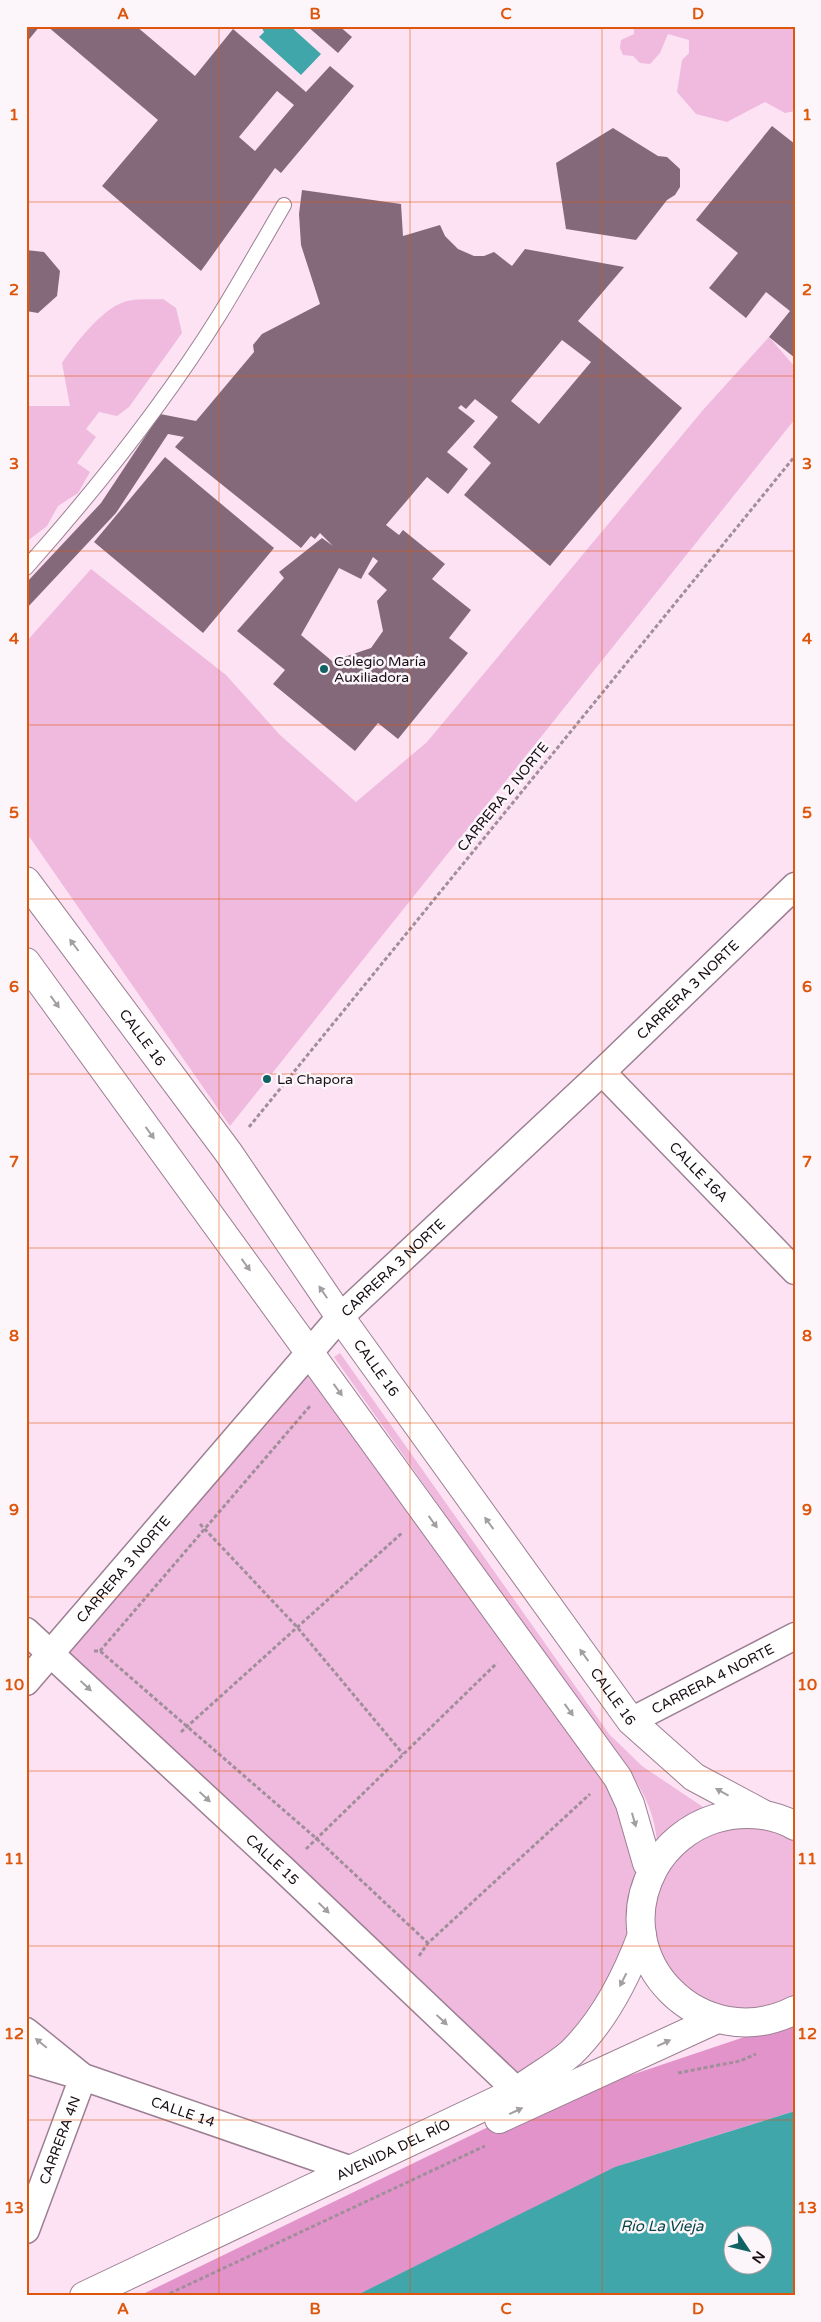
<svg xmlns="http://www.w3.org/2000/svg" width="821" height="2322" font-family="'Varela Round',sans-serif">
<style>
.green{fill:#efbade}
.forest{fill:#e294ca}
.water{fill:#41a6a9;fill-rule:evenodd}
.building{fill:#84697b;fill-rule:evenodd}
.lines{fill:none;stroke-linecap:round;stroke-linejoin:round}
.service-casing{stroke:#9c7f93;stroke-width:16}
.minor-casing{stroke:#9c7f93;stroke-width:29}
.secondary-casing{stroke:#9c7f93;stroke-width:30}
.path{stroke:#a18e9b;stroke-width:3;stroke-dasharray:4 2.5;stroke-linecap:butt}
.service{stroke:#fff;stroke-width:14}
.minor{stroke:#fff;stroke-width:26}
.secondary{stroke:#fff;stroke-width:28}
.oneway{fill:#a29ea1}
.grid{fill:none;stroke:#de550c;stroke-width:1;stroke-opacity:0.55}
.poi-dot{fill:#116264;stroke:#fcf6fa;stroke-width:2}
.labels{text-anchor:middle;dominant-baseline:central;stroke-width:5;stroke-linejoin:round;paint-order:stroke}
.poi-label{font-size:14px;fill:#170d14;stroke:#fcf6fa;text-anchor:start}
.street-label{font-size:14px;fill:#170d14;stroke:#fcf6fa}
.water-label{font-size:15px;font-style:italic;fill:#054547;stroke:#fcf6fa}
.neatline{fill:none;stroke:#de550c;stroke-width:2}
.grid-label{font-size:16px;text-anchor:middle;font-weight:bold;fill:#de550c}
</style>
<rect width="100%" height="100%" fill="#fce2f3"/>
<!-- green -->
<g class="green">
<path d="M634,26H795V111L785,113L765,102L727,122L696,114L677,92L682,60L689,53V40L668,34L660,53L650,64L640,63L633,56L623,55L620,48L621,40L634,34Z"/>
<path d="M163,299L176,308L182,333L129,407L117,416L99,412L86,429L96,437L77,463L90,472L78,493L58,506L47,526L26,542V406H70L62,363C75,344 102,309 124,302C135,298 151,300 163,299Z"/>
<path d="M769,337L795,367V419L230,1126L26,832V642L91,569L226,675L280,735L356,802L427,742L703,410Z"/>
<path d="M309,1351L618,1778L645,1852L707,1821L795,1826V2010L726,2022L649,1960L625,1977L517,2091L51,1653Z"/>
<path d="M340,1353L609,1734L642,1766L703,1807V1810L657,1842C653,1797 630,1772 603,1738L334,1357Z"/>
</g>
<!-- forest -->
<path class="forest" d="M795,2020V2111L628,2163L355,2296H139L515,2114Z"/>
<!-- water -->
<g class="water">
<path d="M261,26H290L321,54L301,75L259,37L264,32Z"/>
<path d="M795,2111V2296H355L615,2167ZM734,2234H764V2264H734Z"/>
</g>
<!-- building -->
<g class="building">
<path d="M26,26H40L26,43Z"/>
<path d="M47,26H136L195,76L233,29L306,92L330,66L354,86L281,173L275,168L201,271L102,186L158,120ZM277,91L294,105L255,151L239,137Z"/>
<path d="M307,26H339L352,37L338,53Z"/>
<path d="M772,126L795,144V358L769,337L790,311L766,292L746,318L709,288L738,253L696,220Z"/>
<path d="M613,128L658,156L667,157L680,169V187L675,195L667,200L636,240L566,229L556,163Z"/>
<path d="M302,190L401,204L403,236L440,225L445,236L458,249L474,256H484L494,252L512,266L525,249L624,267L578,321L682,408L550,566L464,495L491,463L473,447L498,417L475,399L466,409L461,405L458,408L475,421L447,452L468,469L448,494L427,477L386,525L399,535L403,530L445,564L432,579L471,610L449,638L468,653L398,739L378,723L355,751L273,684L285,670L237,631L284,578L279,572L322,538L333,546L320,533L315,539L311,536L301,548L175,447L184,437L168,434L116,513L26,609V583L101,503L160,414L196,421L254,352L253,345L262,334L320,304L301,245L299,214ZM562,340L591,362L539,424L511,401ZM373,557L378,561L368,574L387,590L377,601L383,631L371,648L332,661L301,635L339,568L361,579Z"/>
<path d="M26,250L44,252L60,271L57,296L38,313L26,311Z"/>
<path d="M165,457L274,548L203,633L94,542Z"/>
</g>
<g class="lines">
<defs>
<path id="service" d="M26,568C97,488 164,404 220,314C242,278 263,241 284,205"/>
<g id="minor">
<path id="s1" d="M602,1072L795,1271"/>
<path id="s2" d="M26,1631L283,1869L517,2091"/>
<path id="s3" d="M26,1682L340,1317L602,1072L795,886"/>
<path id="s4" d="M631,1721L795,1636"/>
<path id="s5" d="M26,2031L83,2077L352,2170"/>
<path d="M26,2060L70,2073"/>
<path id="s6" d="M26,2230L83,2077"/>
</g>
<g id="secondary">
<path id="s7" d="M26,881L228,1152L340,1317L631,1721L694,1777L765,1815"/>
<path d="M26,962L618,1778L630,1804L647,1863"/>
<path d="M795,1826C771,1812 740,1811 714,1819C689,1827 667,1845 654,1868C604,1961 703,2057 795,2010"/>
<path d="M499,2119L717,2019"/>
<path id="s8" d="M84,2296L517,2091C534,2078 555,2067 571,2053C604,2021 626,1978 642,1935"/>
</g>
</defs>
<!-- service casing -->
<use href="#service" class="service-casing"/>
<!-- minor casing -->
<use href="#minor" class="minor-casing"/>
<!-- secondary casing -->
<use href="#secondary" class="secondary-casing"/>
<!-- path -->
<g class="path">
<path d="M249,1127L795,456"/>
<path d="M200,1524L297,1627L403,1754"/>
<path d="M94,1651H100L317,1839L428,1943"/>
<path d="M100,1651L310,1406"/>
<path d="M181,1732L403,1532"/>
<path d="M306,1849L497,1663"/>
<path d="M419,1956L428,1943L590,1794"/>
<path d="M678,2073L740,2061L756,2054"/>
<path d="M164,2296L485,2146"/>
</g>
<!-- service -->
<use href="#service" class="service"/>
<!-- minor -->
<use href="#minor" class="minor"/>
<!-- secondary -->
<use href="#secondary" class="secondary"/>
</g>
<!-- one-way arrows -->
<defs><path id="oneway-solid" d="M-6-.8H1V-3.2L6.5 0L1 3.2V.8H-6Z" transform="scale(1.25)"/></defs>
<g class="oneway">
<use href="#oneway-solid" transform="translate(74 945) rotate(-127)"/>
<use href="#oneway-solid" transform="translate(55 1002) rotate(54)"/>
<use href="#oneway-solid" transform="translate(150 1133) rotate(54)"/>
<use href="#oneway-solid" transform="translate(246 1265) rotate(54)"/>
<use href="#oneway-solid" transform="translate(323 1292) rotate(-124)"/>
<use href="#oneway-solid" transform="translate(338 1390) rotate(54)"/>
<use href="#oneway-solid" transform="translate(433 1522) rotate(54)"/>
<use href="#oneway-solid" transform="translate(489 1523) rotate(-126)"/>
<use href="#oneway-solid" transform="translate(584 1655) rotate(-126)"/>
<use href="#oneway-solid" transform="translate(86 1686) rotate(43)"/>
<use href="#oneway-solid" transform="translate(569 1710) rotate(54)"/>
<use href="#oneway-solid" transform="translate(722 1792) rotate(-151)"/>
<use href="#oneway-solid" transform="translate(205 1797) rotate(43)"/>
<use href="#oneway-solid" transform="translate(634 1820) rotate(74)"/>
<use href="#oneway-solid" transform="translate(324 1908) rotate(44)"/>
<use href="#oneway-solid" transform="translate(623 1980) rotate(117)"/>
<use href="#oneway-solid" transform="translate(442 2020) rotate(43)"/>
<use href="#oneway-solid" transform="translate(41 2043) rotate(-141)"/>
<use href="#oneway-solid" transform="translate(664 2043) rotate(-25)"/>
<use href="#oneway-solid" transform="translate(516 2111) rotate(-25)"/>
</g>
<!-- grid -->
<path class="grid" d="M219,26V2296M410,26V2296M602,26V2296M26,202H795M26,376H795M26,551H795M26,725H795M26,899H795M26,1074H795M26,1248H795M26,1423H795M26,1597H795M26,1771H795M26,1946H795M26,2120H795"/>
<!-- markers -->
<g class="poi-dot">
<circle cx="324" cy="669" r="5"/>
<circle cx="267" cy="1079" r="5"/>
</g>
<g class="labels">
<!-- poi labels -->
<g class="poi-label">
<text x="334" y="661">Colegio María<tspan x="334" dy="16">Auxiliadora</tspan></text>
<text x="277" y="1079">La Chapora</text>
</g>
<!-- street labels -->
<g class="street-label">
<text transform="translate(503 797) rotate(-51)">CARRERA 2 NORTE</text>
<text stroke="none"><textPath href="#s3" startOffset="959">CARRERA 3 NORTE</textPath></text>
<text stroke="none"><textPath href="#s7" startOffset="195">CALLE 16</textPath></text>
<text stroke="none"><textPath href="#s1" startOffset="139">CALLE 16A</textPath></text>
<text stroke="none"><textPath href="#s3" startOffset="554">CARRERA 3 NORTE</textPath></text>
<text stroke="none"><textPath href="#s7" startOffset="600">CALLE 16</textPath></text>
<text stroke="none"><textPath href="#s3" startOffset="149">CARRERA 3 NORTE</textPath></text>
<text stroke="none"><textPath href="#s4" startOffset="92">CARRERA 4 NORTE</textPath></text>
<text stroke="none"><textPath href="#s7" startOffset="1005">CALLE 16</textPath></text>
<text stroke="none"><textPath href="#s2" startOffset="336">CALLE 15</textPath></text>
<text stroke="none"><textPath href="#s5" startOffset="179">CALLE 14</textPath></text>
<text stroke="none"><textPath href="#s6" startOffset="96">CARRERA 4N</textPath></text>
<text stroke="none"><textPath href="#s8" startOffset="342">AVENIDA DEL RÍO</textPath></text>
</g>
<!-- water labels -->
<g class="water-label">
<text x="662" y="2226">Río La Vieja</text>
</g>
</g>
<!-- border -->
<rect width="821" height="2322" fill="none" stroke="#fcf6fa" stroke-width="55"/>
<!-- north arrow -->
<g transform="translate(748 2250) rotate(125)"><circle r="24" fill="#fcf6fa" stroke="#a0999e"/>
<path d="M0-4L9 19L0 12L-9 19Z" fill="#116264"/>
<text y="-8" font-size="14" font-weight="bold" text-anchor="middle" fill="#170d14">N</text>
</g>
<rect x="28" y="28" width="766" height="2266" class="neatline"/>
<g class="grid-label">
<text x="123" y="19">A</text>
<text x="315" y="19">B</text>
<text x="506" y="19">C</text>
<text x="698" y="19">D</text>
<text x="14" y="120">1</text>
<text x="807" y="120">1</text>
<text x="14" y="295">2</text>
<text x="807" y="295">2</text>
<text x="14" y="469">3</text>
<text x="807" y="469">3</text>
<text x="14" y="644">4</text>
<text x="807" y="644">4</text>
<text x="14" y="818">5</text>
<text x="807" y="818">5</text>
<text x="14" y="992">6</text>
<text x="807" y="992">6</text>
<text x="14" y="1167">7</text>
<text x="807" y="1167">7</text>
<text x="14" y="1341">8</text>
<text x="807" y="1341">8</text>
<text x="14" y="1515">9</text>
<text x="807" y="1515">9</text>
<text x="14" y="1690">10</text>
<text x="807" y="1690">10</text>
<text x="14" y="1864">11</text>
<text x="807" y="1864">11</text>
<text x="14" y="2039">12</text>
<text x="807" y="2039">12</text>
<text x="14" y="2213">13</text>
<text x="807" y="2213">13</text>
<text x="123" y="2314">A</text>
<text x="315" y="2314">B</text>
<text x="506" y="2314">C</text>
<text x="698" y="2314">D</text>
</g>
</svg>
